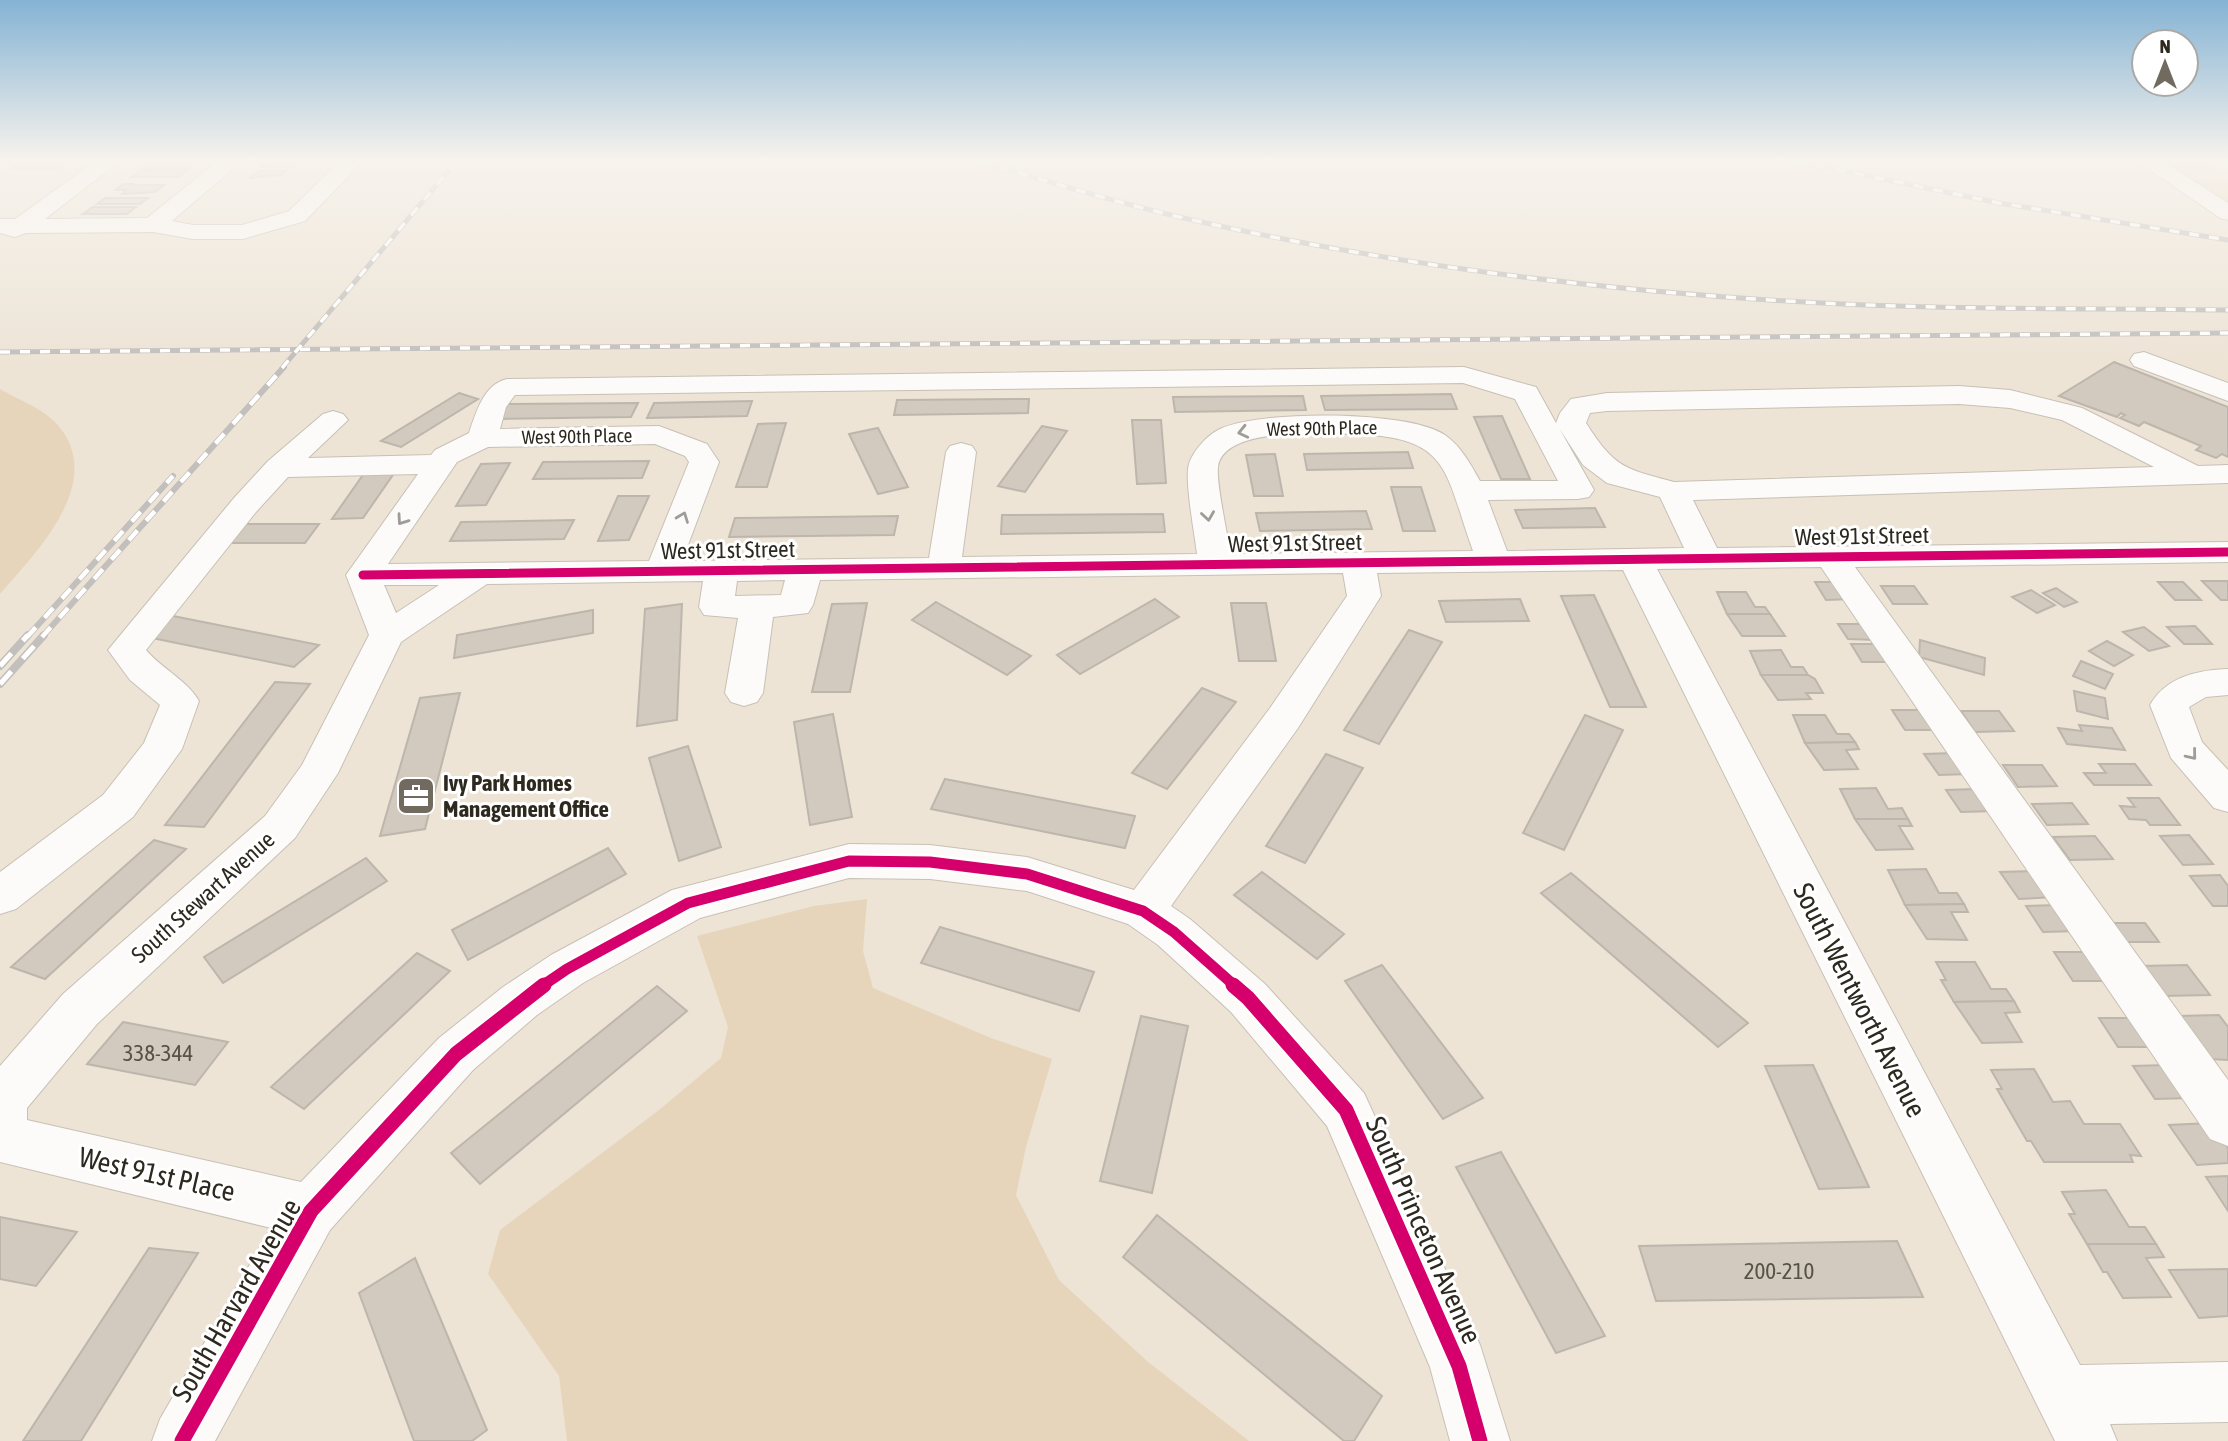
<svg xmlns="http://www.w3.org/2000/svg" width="2228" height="1441" font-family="'Asap Condensed',sans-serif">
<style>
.green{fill:#e6d5ba}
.building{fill:#d2cabf;stroke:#bdb6ac;stroke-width:2}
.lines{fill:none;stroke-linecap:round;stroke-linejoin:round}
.minor-casing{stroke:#c7c0b5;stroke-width:2}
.major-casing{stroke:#c7c0b5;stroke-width:2}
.minor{fill:#fcfbf9;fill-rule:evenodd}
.major{fill:#fcfbf9;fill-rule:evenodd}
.rail-far2-casing{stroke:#c2bfbc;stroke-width:5}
.rail-far1-casing{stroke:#c2bfbc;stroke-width:6}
.rail-casing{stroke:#c2bfbc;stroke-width:8}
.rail-far2{stroke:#fff;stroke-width:3.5;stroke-dasharray:10;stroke-linecap:butt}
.rail-far1{stroke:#fff;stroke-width:4.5;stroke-dasharray:13;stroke-linecap:butt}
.rail{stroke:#fff;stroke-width:5;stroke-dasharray:17;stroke-linecap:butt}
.cycleway-far2-casing{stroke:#fff;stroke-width:12}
.cycleway-far1-casing{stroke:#fff;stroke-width:16}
.cycleway-casing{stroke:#fff;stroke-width:19}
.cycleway-far2{stroke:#d6006c;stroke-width:9}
.cycleway-far1{stroke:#d6006c;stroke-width:11}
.cycleway{stroke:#d6006c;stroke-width:15}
.oneway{stroke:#9f9c97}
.labels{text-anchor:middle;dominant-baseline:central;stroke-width:6;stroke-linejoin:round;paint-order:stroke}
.far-street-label{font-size:19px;fill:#2e291f;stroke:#fff}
.street-label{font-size:23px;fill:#2e291f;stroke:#fff}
.poi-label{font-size:23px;font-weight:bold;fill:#2e291f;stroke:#fff;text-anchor:start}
.near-number-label{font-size:23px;fill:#575147}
.near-street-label{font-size:28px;fill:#2e291f;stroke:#fff}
</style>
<rect width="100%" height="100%" fill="#ede4d6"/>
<!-- green -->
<g class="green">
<path d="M2162,161H2201L2228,177V203Z"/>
<path d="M0,389C17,399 42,408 56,423C108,480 38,550 0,594Z"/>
<path d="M867,899L863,951L873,988L991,1038L1052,1059L1026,1147L1016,1195L1059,1280L1147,1361L1249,1441H567L559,1376L488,1274L500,1230L659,1110L721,1058L728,1027L697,936L814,906Z"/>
</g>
<!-- building -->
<g class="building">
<path d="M269,161H288L286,163L295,164L290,167H262Z"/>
<path d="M22,163H65L54,169H11Z"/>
<path d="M150,163H194L186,169H141Z"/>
<path d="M188,170L178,177H132L140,171Z"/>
<path d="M286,170L281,175L250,178L259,171Z"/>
<path d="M123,184H134L132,185H164L155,192L122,194L126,190H116Z"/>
<path d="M105,198H148L140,204H97Z"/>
<path d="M93,207H136L127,214H83Z"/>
<path d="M2114,362L2228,407V457L2222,454L2216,458L2196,450L2201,446L2144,422L2139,426L2120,418L2125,415L2121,413L2117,417L2059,396Z"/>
<path d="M459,393L478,399L401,447L381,441Z"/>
<path d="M1451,394L1457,409L1325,410L1321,396Z"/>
<path d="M1303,396L1306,410L1175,412L1173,397Z"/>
<path d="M1029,399L1028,413L894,415L897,400Z"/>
<path d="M752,401L747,416L647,418L654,403Z"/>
<path d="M638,403L631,417L497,419L506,404Z"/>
<path d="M1502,416L1530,479H1501L1474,417Z"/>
<path d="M1132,420H1161L1166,483L1137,484Z"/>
<path d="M786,423L767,487H736L758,424Z"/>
<path d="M1042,426L1067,431L1025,492L998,486Z"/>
<path d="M878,428L908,487L878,494L849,434Z"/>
<path d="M1408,452L1413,468L1307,470L1304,454Z"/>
<path d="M1275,454L1283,496H1254L1246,455Z"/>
<path d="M649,461L642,478L533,479L543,462Z"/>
<path d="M510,463L486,505L456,506L481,464Z"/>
<path d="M365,472H395L363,518L332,519Z"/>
<path d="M1391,487H1421L1435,531H1403Z"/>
<path d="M618,496H649L629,540L598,541Z"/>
<path d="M1595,508L1605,527L1523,528L1515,510Z"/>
<path d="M1366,511L1372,529L1260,531L1256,513Z"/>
<path d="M1163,514L1165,532L1001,534L1002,515Z"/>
<path d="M898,516L894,535L729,537L735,518Z"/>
<path d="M574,520L564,539L450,541L461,522Z"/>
<path d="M236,524H319L305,543H220Z"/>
<path d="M2202,581H2228V600H2221Z"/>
<path d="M1815,582H1840L1851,599L1826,600Z"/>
<path d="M2158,582H2183L2201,600H2175Z"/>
<path d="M1881,586H1914L1927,604H1893Z"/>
<path d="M2056,588L2077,602L2064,607L2043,593Z"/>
<path d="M2031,590L2055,605L2037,613L2012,597Z"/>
<path d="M1717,592H1746L1755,607H1765L1770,614H1727Z"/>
<path d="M1594,595L1646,707H1610L1561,596Z"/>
<path d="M1155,599L1179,617L1080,674L1057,655Z"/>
<path d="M1520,599L1529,621L1446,622L1439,601Z"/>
<path d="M936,602L1031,656L1007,675L912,620Z"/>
<path d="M867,603L850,692H812L832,604Z"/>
<path d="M1231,603H1266L1276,661H1239Z"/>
<path d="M682,604L677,720L637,726L645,609Z"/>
<path d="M593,610V633L454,658L457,635Z"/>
<path d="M1727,614H1770L1785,636H1742Z"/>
<path d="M168,615L319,645L294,667L142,636Z"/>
<path d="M1838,624H1865L1875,640L1848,639Z"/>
<path d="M2195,626L2212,644H2184L2167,627Z"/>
<path d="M2144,627L2169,646L2149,651L2123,632Z"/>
<path d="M1409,630L1442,642L1379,744L1344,730Z"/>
<path d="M1920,640L1985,658L1984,675L1919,657Z"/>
<path d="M2107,641L2133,655L2114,666L2089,651Z"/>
<path d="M1851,644H1881L1893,662H1862Z"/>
<path d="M1781,650L1791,667H1803L1808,675H1761L1750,651Z"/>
<path d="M2081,661L2113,674L2105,689L2073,676Z"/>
<path d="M1761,675H1808L1815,679L1823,693H1806L1811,699L1778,700Z"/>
<path d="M275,682L310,684L204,827L165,825Z"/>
<path d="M1202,688L1236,702L1167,789L1132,773Z"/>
<path d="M2074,691L2105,698L2108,719L2077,711Z"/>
<path d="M460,693L425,829L380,836L420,698Z"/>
<path d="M1892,710H1923L1937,730H1905Z"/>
<path d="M1961,711H1999L2014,731L1975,732Z"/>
<path d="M833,714L852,817L810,825L794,722Z"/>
<path d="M1585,715L1623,730L1564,850L1523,833Z"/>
<path d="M1793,715H1825L1837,734H1849L1855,742L1805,743Z"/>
<path d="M2079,725L2112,728L2125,750L2067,744L2058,728L2082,731Z"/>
<path d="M1855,742L1859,749L1846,750L1858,769L1824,770L1805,743Z"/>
<path d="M688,746L721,847L679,861L649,758Z"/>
<path d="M1954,753L1969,774L1939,775L1924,754Z"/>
<path d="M1326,754L1363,768L1305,863L1266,846Z"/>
<path d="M2099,764H2135L2151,785H2094L2084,773H2106Z"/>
<path d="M2003,765H2042L2057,786L2018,787Z"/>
<path d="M945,779L1135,816L1125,848L931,809Z"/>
<path d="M1876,788L1888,809L1902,808L1908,819H1855L1840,789Z"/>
<path d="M1977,789L1994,811L1961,812L1946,790Z"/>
<path d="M2128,798H2159L2180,825H2150L2146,820L2129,819L2120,806L2135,807Z"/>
<path d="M2072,803L2088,824L2047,825L2032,804Z"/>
<path d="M1855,819H1908L1912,826H1899L1913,849L1876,850Z"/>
<path d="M2189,835L2213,864L2183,865L2160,836Z"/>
<path d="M2095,836L2113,859L2070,860L2053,837Z"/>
<path d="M154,840L186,849L45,979L11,967Z"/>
<path d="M608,848L626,874L468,960L452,930Z"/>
<path d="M366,858L387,881L223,983L204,957Z"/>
<path d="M1926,869L1939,893H1957L1964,904L1905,905L1888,870Z"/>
<path d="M2036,871L2055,897L2019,899L2000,872Z"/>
<path d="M1262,872L1344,934L1317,959L1234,895Z"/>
<path d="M1571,873L1748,1023L1718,1047L1541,893Z"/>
<path d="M2220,875L2228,886V906H2213L2190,876Z"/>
<path d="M1964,904L1968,912H1951L1967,940L1927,939L1905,905Z"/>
<path d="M2060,905L2079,931L2043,932L2026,906Z"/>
<path d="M2111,923H2145L2159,942H2125Z"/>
<path d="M940,927L1094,972L1079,1011L921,963Z"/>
<path d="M2054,952H2091L2110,981H2073Z"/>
<path d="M417,953L450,971L304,1109L271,1087Z"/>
<path d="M1936,962H1975L1991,989H2006L2014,1001L1954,1002L1941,980H1946Z"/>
<path d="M1382,965L1483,1098L1443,1119L1345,981Z"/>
<path d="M2187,965L2210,995L2163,996L2141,966Z"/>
<path d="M657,986L687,1011L480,1184L451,1153Z"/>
<path d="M2014,1001L2020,1012L2005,1013L2022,1042L1982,1043L1954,1002Z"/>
<path d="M2219,1015L2228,1027V1060L2210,1059L2179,1016Z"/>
<path d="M1141,1016L1188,1026L1152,1193L1100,1181Z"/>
<path d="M2099,1018H2134L2154,1047H2118Z"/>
<path d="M123,1022L228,1042L195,1085L87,1064Z"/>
<path d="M1813,1065L1869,1187L1819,1189L1765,1066Z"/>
<path d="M2167,1065L2190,1098L2155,1099L2133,1066Z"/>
<path d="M2034,1069L2053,1102L2070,1101L2084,1124H2120L2141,1156L2130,1155L2133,1162H2044L2031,1141H2027L1997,1089H2002L1991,1070Z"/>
<path d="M2210,1123L2228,1148V1163L2197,1165L2169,1125Z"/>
<path d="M1501,1152L1605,1336L1556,1353L1456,1167Z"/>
<path d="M2228,1176V1211L2206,1177Z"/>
<path d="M2106,1190L2129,1227H2145L2156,1244H2087L2069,1214H2075L2062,1192Z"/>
<path d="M1157,1215L1382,1396L1354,1441H1344L1123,1257Z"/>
<path d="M0,1217L77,1232L36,1286L0,1279Z"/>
<path d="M1897,1241L1923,1297L1656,1301L1639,1246Z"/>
<path d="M2087,1244H2156L2164,1257L2146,1258L2171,1297L2123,1298L2107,1272H2103Z"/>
<path d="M149,1248L198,1253L81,1441H23Z"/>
<path d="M415,1258L487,1430L472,1441H414L359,1293Z"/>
<path d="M2228,1269V1316L2199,1318L2169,1270Z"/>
</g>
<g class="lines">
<defs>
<g id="minor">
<path d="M96,161H120L45,219L147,218L218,161H242L172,221L193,225H242L289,211L340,161H363L305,221L243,239H193L153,232L26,233L15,237L0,233V219H15Z"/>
<path d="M2144,352L2228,383V401L2134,366L2130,360L2134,354Z"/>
<path d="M1464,367L1536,387L1556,423L1560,413L1571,399L1607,393L1959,386L2010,390L2082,408L2198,466L2228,465V483L1693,500L1717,548L2228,542V562L1855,567L2228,1080V1146L2210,1139L1821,567L1657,569L2080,1365L2228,1362V1422L2110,1424L2117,1441H2055L1623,570L1377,573L1381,596L1298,728L1171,906L1190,919L1265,984L1364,1093L1480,1345L1510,1441H1450L1430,1367L1327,1126L1231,1012L1158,945L1128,924L1027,891L930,879L849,878L700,918L583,983L537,1015L473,1070L330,1230L215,1441H152L160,1419L271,1228L0,1162V1066L63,994L265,816L302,765L369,635L346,575L418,474L288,477L256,512L146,650C162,669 187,680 199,701L182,749L133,817L16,909L0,914V872L103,795L144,743L160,705L130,680L108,650L234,498L268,461L323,414L333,411L343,414L348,420L308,458L431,455L435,450L469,433C476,412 484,384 507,379ZM1463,383L1515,399L1558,481H1480C1471,465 1461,446 1445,435C1408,410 1260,410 1220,429C1207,435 1193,451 1189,464C1184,478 1195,536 1197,554L962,557L976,452L972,446L961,443L950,446L946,452L929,558L682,561L719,462L707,444L659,426L500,429L506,407L515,395ZM1959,404L2010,408L2062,420L2154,467L1674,482C1623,468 1615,468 1586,423L1590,413L1607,411ZM1559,428L1583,465L1607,483L1660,497L1684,548L1507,551L1488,500L1578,499L1589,497L1594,490ZM1353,434C1452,437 1444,471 1473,551L1230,554C1228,534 1216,484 1218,467C1223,426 1323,434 1353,434ZM655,444L685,456L689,462L649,561L388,564L457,462L488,447ZM1343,573L1347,596L1270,708L1134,890L1027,857L930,845L849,844L672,890L551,955L503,987L439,1038L301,1182L27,1120V1108L97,1024L295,838L338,773L401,642L487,584L703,581L699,607L704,615L738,618L725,693L731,702L744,706L757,702L763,693L773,617L808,613L813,605L820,580ZM785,580L781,595L735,596L737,581ZM384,585H439L396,613Z"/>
<path d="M2228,669V695L2206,697L2189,707L2202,742L2228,770V812L2214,808L2171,758L2150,705C2166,677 2197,670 2228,669Z"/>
</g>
<path id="major" d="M2137,161H2162L2228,203V220L2220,218Z"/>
</defs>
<!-- minor casing -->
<use href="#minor" class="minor-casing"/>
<!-- major casing -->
<use href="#major" class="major-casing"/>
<!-- minor -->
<use href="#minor" class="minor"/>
<!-- major -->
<use href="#major" class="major"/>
<defs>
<g id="rail-far2">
<path d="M980,161C1049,182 1118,203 1188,219C1396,266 1609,292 1822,303C1957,310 2093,308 2228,310"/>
<path d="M1796,161L1999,203L2228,240"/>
<path d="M0,352L2228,333"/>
<path d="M282,368L457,161"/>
</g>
<g id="rail-far1">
<path d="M27,637L173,476"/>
<path d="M42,637L284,367"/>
</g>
<g id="rail">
<path d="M0,666L28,635"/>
<path d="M0,684L44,635"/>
</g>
</defs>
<!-- rail-far2 casing -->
<use href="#rail-far2" class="rail-far2-casing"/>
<!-- rail-far1 casing -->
<use href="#rail-far1" class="rail-far1-casing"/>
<!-- rail casing -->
<use href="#rail" class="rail-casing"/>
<!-- rail-far2 -->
<use href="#rail-far2" class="rail-far2"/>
<!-- rail-far1 -->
<use href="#rail-far1" class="rail-far1"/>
<!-- rail -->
<use href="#rail" class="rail"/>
<defs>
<path id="cycleway-far2" d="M363,575L2228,552"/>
<path id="cycleway-far1" d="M542,986L567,969L688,903L849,861L930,862L1027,874L1143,911L1174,932L1235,986"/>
<g id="cycleway">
<path d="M1233,985L1248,998L1346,1110L1459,1366L1480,1441"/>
<path d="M182,1441L311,1211L456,1054L544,985"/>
</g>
</defs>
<!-- cycleway-far2 casing -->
<use href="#cycleway-far2" class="cycleway-far2-casing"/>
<!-- cycleway-far1 casing -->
<use href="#cycleway-far1" class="cycleway-far1-casing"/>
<!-- cycleway casing -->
<use href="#cycleway" class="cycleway-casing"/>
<!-- cycleway-far2 -->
<use href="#cycleway-far2" class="cycleway-far2"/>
<!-- cycleway-far1 -->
<use href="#cycleway-far1" class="cycleway-far1"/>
<!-- cycleway -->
<use href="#cycleway" class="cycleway"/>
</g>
<!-- one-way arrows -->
<defs><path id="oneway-chevron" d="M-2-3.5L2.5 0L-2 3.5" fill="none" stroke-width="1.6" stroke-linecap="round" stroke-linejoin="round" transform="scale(1.75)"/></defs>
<g class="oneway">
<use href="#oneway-chevron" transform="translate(1243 432) rotate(167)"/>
<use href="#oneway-chevron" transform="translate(1208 516) rotate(82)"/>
<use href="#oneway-chevron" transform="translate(683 517) rotate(-69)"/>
<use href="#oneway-chevron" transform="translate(402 520) rotate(125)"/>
<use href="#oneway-chevron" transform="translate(2192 755) rotate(51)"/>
</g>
<!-- sky -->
<linearGradient id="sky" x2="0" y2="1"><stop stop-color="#85b3d4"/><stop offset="0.44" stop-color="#f7f3ed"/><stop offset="1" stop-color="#f7f3ed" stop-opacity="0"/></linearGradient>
<rect width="2228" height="363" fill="url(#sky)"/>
<!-- icons -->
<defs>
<symbol id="office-square" viewBox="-11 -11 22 22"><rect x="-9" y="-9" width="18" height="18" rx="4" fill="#716a5f" stroke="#fff"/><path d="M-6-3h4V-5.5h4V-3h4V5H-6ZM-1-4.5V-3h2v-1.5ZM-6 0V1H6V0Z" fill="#fff"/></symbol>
</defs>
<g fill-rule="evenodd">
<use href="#office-square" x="394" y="774" width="44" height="44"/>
</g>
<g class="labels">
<!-- far-street labels -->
<g class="far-street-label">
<text transform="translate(1322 428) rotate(-1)">West 90th Place</text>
<text transform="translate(577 436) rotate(-1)">West 90th Place</text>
</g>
<!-- street labels -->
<g class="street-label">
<text transform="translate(1862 536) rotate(-1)">West 91st Street</text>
<text transform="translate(1295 543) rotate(-1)">West 91st Street</text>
<text transform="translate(728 550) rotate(-1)">West 91st Street</text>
<text transform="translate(203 897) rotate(-42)">South Stewart Avenue</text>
</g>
<!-- poi labels -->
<g class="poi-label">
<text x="443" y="783">Ivy Park Homes<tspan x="443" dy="26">Management Office</tspan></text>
</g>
<!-- near-number labels -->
<g class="near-number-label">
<text x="158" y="1053">338-344</text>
<text x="1779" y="1271">200-210</text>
</g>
<!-- near-street labels -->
<g class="near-street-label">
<text transform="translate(1860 1000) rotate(63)">South Wentworth Avenue</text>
<text transform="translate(157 1174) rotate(13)">West 91st Place</text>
<text transform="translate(1424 1230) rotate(66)">South Princeton Avenue</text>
<text transform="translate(236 1300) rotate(-60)">South Harvard Avenue</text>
</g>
</g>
<!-- north arrow -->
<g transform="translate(2165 63)"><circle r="33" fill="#ffffff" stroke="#aba9a5" stroke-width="2"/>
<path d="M0-5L12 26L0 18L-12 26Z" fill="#716a5f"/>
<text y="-10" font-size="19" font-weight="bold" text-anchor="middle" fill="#2e291f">N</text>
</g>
</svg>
